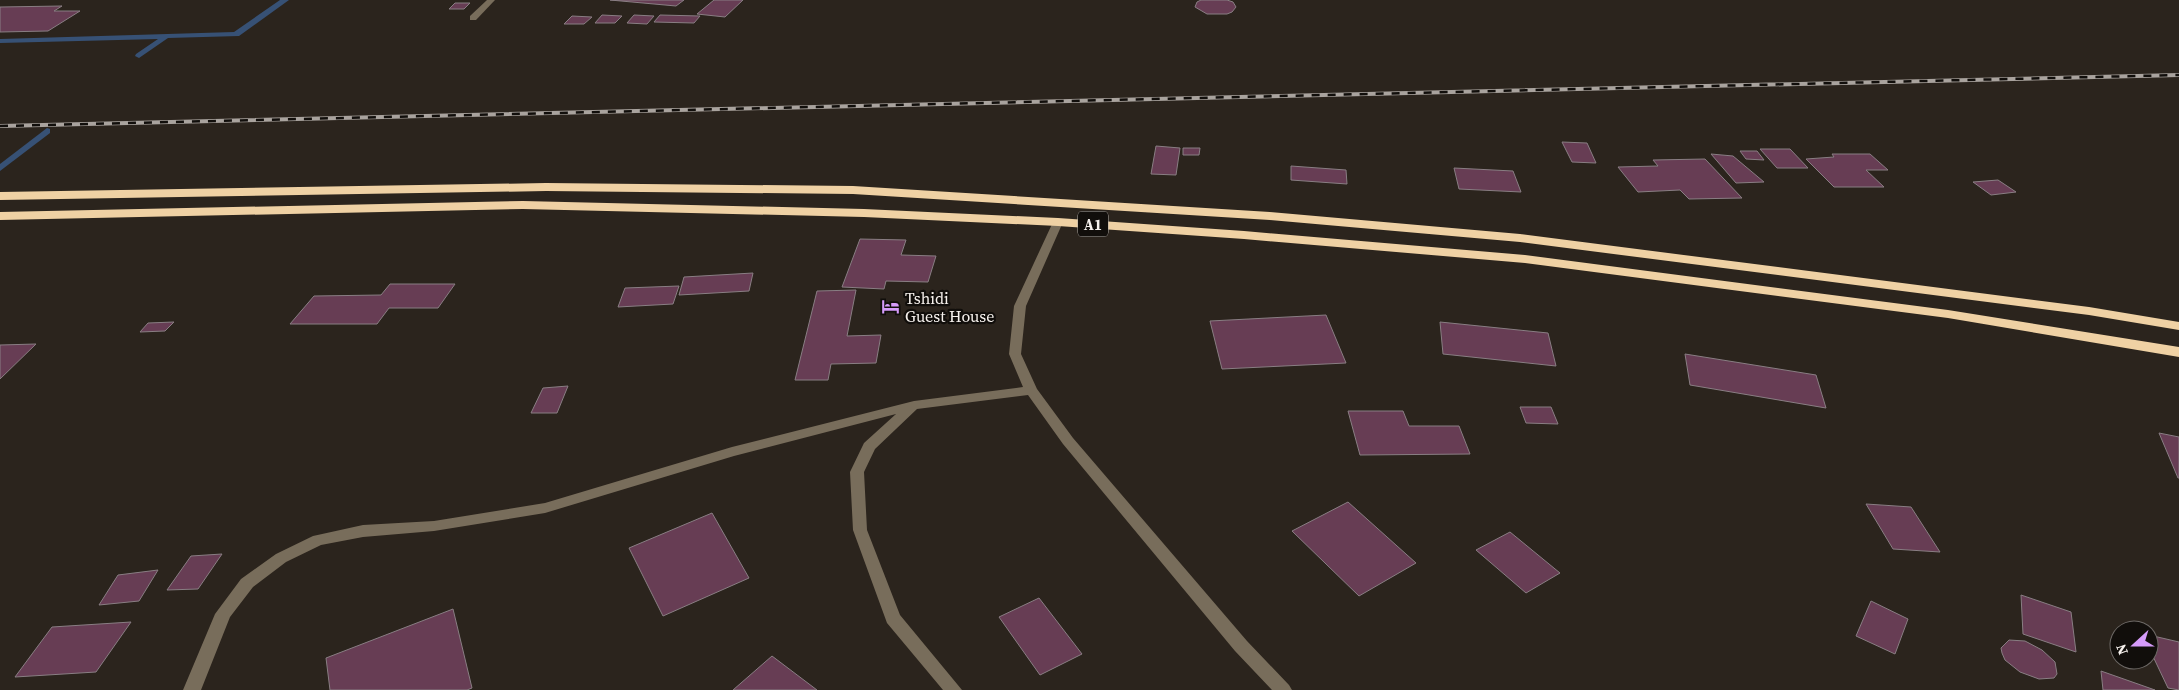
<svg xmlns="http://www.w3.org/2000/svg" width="2179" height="690" font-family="'Source Serif 4',serif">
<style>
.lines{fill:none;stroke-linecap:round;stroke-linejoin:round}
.stream{fill:#375175;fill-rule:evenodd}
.building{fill:#673d54;stroke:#897e83}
.minor{fill:#786d5b;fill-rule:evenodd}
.highway{fill:#efd1a4;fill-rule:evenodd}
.rail-casing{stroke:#a9a39e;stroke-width:4}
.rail{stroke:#110e0b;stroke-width:2.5;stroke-dasharray:8;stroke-linecap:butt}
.labels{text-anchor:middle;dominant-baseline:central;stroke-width:4.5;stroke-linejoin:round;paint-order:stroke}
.shield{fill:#110e0b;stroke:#b2aeaa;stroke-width:1}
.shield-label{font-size:15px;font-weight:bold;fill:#f7f2ee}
.poi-label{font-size:16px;fill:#f7f2ee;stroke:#110e0b;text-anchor:start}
</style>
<rect width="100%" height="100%" fill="#2b241d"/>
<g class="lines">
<!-- stream -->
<g class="stream">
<path d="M280,0H289L239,36L168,38L139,58L135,56L136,54L158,39L0,43V39L234,32Z"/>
<path d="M47,128L50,129V133L0,171V164Z"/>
</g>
</g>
<!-- building -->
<g class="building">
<path d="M610,0H684L676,6Z"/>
<path d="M714,0H743L725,17L697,14Z"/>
<path d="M1201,0H1227L1233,2L1236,7L1232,12L1227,14H1207L1195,7L1197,2Z"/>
<path d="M455,3H470L464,9H449Z"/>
<path d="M62,6L54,11H80L48,31L0,32V7Z"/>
<path d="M602,15L622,16L615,23H595Z"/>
<path d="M634,15L654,16L647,24L627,23Z"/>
<path d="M660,15L700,16L694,23L654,22Z"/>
<path d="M572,16L592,17L584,24H564Z"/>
<path d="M1562,142L1587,143L1596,163L1572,162Z"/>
<path d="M1156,146L1180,148L1176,175L1151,174Z"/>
<path d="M1183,148H1200L1199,155H1183Z"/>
<path d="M1760,149H1790L1808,168H1777Z"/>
<path d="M1740,151H1757L1764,160L1746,159Z"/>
<path d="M1711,154L1733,156L1764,182L1736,183Z"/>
<path d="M1832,154H1870L1888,170H1866L1884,187H1834L1806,159L1834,157Z"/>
<path d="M1705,159L1742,198L1689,199L1680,190L1638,192L1618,167L1658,166L1653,160Z"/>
<path d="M1291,166L1346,170L1347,184L1291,180Z"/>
<path d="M1454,168L1513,171L1521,192L1459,189Z"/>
<path d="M1998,180L2016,192L1991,195L1973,182Z"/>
<path d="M860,239L906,240L901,255L936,256L928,282L886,281L884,289L842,287Z"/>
<path d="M753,273L749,291L679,295L684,277Z"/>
<path d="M390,284H455L438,308H389L377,324H290L314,296L381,295Z"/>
<path d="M679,286L673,304L618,307L625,288Z"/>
<path d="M856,290L847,336L881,335L876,363L831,364L828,380H795L817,291Z"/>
<path d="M1326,315L1346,363L1222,369L1210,321Z"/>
<path d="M174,322L165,331L140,332L148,323Z"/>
<path d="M1440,322L1548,333L1556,366L1443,354Z"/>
<path d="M36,344L0,379V345Z"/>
<path d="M1685,354L1816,375L1826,408L1690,385Z"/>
<path d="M568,386L557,413H531L543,388Z"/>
<path d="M1520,407H1551L1558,424L1526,423Z"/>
<path d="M1348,411H1403L1409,426H1459L1470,454L1360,455Z"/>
<path d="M2159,433L2179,437V478H2178Z"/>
<path d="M1348,502L1416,563L1359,596L1292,531Z"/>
<path d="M1866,504L1911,507L1940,552L1893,549Z"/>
<path d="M712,513L749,578L663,616L629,548Z"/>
<path d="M1510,532L1560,573L1526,593L1476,550Z"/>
<path d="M222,554L198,589L167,590L191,556Z"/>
<path d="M158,570L139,601L99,605L118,575Z"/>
<path d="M2021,595L2071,612L2076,652L2023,634Z"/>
<path d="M1039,598L1082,654L1040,675L999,617Z"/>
<path d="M1871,601L1908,619L1895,654L1856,636Z"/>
<path d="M453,609L472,688L467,690H330L326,658Z"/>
<path d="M131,622L96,672L15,677L52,627Z"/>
<path d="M2149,635L2179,642V690L2168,688L2149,648Z"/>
<path d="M2009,640L2025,641L2042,650L2055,662L2057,674L2054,678L2039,679L2020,672L2005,660L2002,653L2001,648Z"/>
<path d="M772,656L817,690H733Z"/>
<path d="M2101,671L2155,690H2103Z"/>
</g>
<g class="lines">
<!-- minor -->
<g class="minor">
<path d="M487,0H495L476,20H470V16Z"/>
<path d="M1058,219L1063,222L1026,306L1021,354L1037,389L1073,438L1247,641L1289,685L1292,690H1272L1235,651L1063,444L1028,395L917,409L875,449L864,472L867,530L900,615L962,690H943L887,623L853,530L850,472L864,443L896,414L734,456L545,513L434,531L363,537L321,545L286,562L253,587L230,617L201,690H183L215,614L241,579L276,554L313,536L363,525L434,521L545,503L732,447L914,401L1023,387L1009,354L1014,306L1053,222Z"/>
</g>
<!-- highway -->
<g class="highway">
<path d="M546,183L853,186L1270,212L1520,234L2089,307L2179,322V330L2089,315L1520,242L1270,220L853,194L546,191L0,200V192Z"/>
<path d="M523,201L864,209L1058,218L1244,231L1525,255L1948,310L2179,347V357L1948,318L1525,263L1244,239L1058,226L864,217L523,209L0,220V212Z"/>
</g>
<defs>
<path id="rail" d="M0,126L2179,75"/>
</defs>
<!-- rail casing -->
<use href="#rail" class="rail-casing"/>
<!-- rail -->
<use href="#rail" class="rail"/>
</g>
<!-- icons -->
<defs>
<symbol id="hotel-bare" viewBox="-9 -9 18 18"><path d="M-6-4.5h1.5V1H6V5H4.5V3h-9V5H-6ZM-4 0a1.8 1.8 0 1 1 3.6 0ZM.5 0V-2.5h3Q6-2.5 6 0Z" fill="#d59bfa" stroke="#110e0b" stroke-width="2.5" paint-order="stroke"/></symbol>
</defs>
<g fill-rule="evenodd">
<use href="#hotel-bare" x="878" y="294" width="25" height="25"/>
</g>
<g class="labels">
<!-- shield labels -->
<rect class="shield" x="1078" y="211.5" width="30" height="25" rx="4"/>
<g class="shield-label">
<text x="1093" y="224">A1</text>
</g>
<!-- poi labels -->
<g class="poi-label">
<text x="905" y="298">Tshidi<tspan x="905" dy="18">Guest House</tspan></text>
</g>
</g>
<!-- north arrow -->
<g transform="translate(2134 645) rotate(249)"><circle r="24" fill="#110e0b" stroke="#6d6966"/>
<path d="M0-4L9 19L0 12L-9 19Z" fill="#d59bfa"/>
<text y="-8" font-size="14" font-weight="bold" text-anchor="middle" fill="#f7f2ee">N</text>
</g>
</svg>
